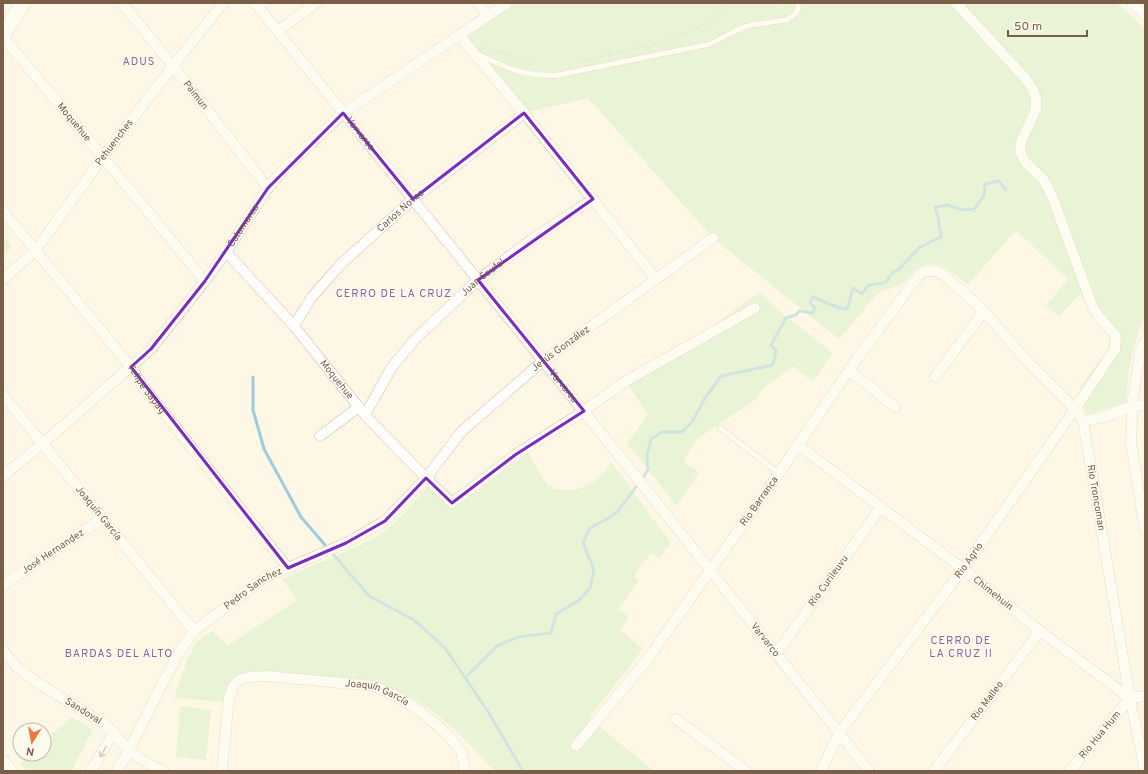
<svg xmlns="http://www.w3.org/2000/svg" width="1148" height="774" font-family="Overpass,sans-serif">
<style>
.green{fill:#d0edc2}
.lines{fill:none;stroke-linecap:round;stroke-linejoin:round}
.stream{stroke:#9dcddc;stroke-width:3}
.service-casing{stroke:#d1bfaa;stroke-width:6}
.minor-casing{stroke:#d1bfaa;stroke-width:11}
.secondary-casing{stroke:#d4c0a7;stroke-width:16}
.path{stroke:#dbbb9d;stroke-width:2;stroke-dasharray:1 3;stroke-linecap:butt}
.service{stroke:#fff;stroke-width:5}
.minor{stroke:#fff;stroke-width:10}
.secondary{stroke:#fff;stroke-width:15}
.oneway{stroke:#a99688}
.marked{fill:none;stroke:#7b2cbf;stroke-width:3;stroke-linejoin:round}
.labels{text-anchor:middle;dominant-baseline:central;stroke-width:3;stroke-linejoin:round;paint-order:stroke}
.street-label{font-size:10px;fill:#7a5e48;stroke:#fffaee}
.neighbourhood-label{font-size:11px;letter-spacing:1px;fill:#8f639d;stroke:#fffaee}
</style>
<rect width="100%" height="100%" fill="#fef7e6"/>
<!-- green -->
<g class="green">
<path d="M514,3H771L782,5V3H1117L1145,28V315C1139,332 1133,348 1130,366C1127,378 1127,391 1126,403L1086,415L1080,387L1108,349L1109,342V335L1094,317L1088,309L1081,293L1059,316L1046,306L1068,279L1016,230L968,285C954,274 935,255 917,269C912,273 909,279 904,282C897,287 886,289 878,293L839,339L713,238L588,98L528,112L463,36Z"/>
<path d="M3,236L12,247L3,255Z"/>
<path d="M760,292L783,314L833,353L813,381L793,367L764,387L755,400L697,439L683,462L699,472L677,506L627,443L648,415L629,386Z"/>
<path d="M528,453C532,459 544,483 548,485C560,495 586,489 597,479C603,475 607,468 611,462L671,543L659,558L651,553L634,576L639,581L618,609L629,617L620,630L643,649L589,718L654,771H495C474,749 453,726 428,708C414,698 398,691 382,685L272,673L228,687L224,702L174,698C179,684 188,653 197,642C202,637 208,634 213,631L227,646L297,600L282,579L376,538L397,521L428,486L448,506L455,507Z"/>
<path d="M180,706L211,710L206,760L176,757Z"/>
<path d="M72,717L93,730L71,771H26L20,763L30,754H44V741Z"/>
</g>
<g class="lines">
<!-- stream -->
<g class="stream">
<path d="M253,377V410L264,449L301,517L325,545"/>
<path d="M644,476L648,469L647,455L651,439L662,432H682L692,422L705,398L721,376L773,365L776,350L771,345L786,318L796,315L799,311L813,313L815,308L810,303L813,297L839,308L847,309C851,301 850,296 853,288L862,294L868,285L885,283L892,273L899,269L920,247L941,237L938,217L935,207L948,205L962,210L974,209L984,196L985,184L999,181L1006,190"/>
<path d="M332,553L369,596L414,620L445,648L487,710L523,771"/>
<path d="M465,678L497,646L518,637L551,633L556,614L578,601L590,588L594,570L583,543L590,528L607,519L618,511L636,487"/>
</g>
<defs>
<g id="service">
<path d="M478,54C506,68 525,77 558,75L710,44L741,28L752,25L786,20L793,16L797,12L799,3"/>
<path d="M720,428L779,473"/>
</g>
<g id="minor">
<path id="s1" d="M122,3L173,66L268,188"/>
<path id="s2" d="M255,3L630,469L869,771"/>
<path d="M478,3L488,16"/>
<path d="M1132,3L1145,15"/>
<path d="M278,31L316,3"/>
<path d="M459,35L524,113L656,279"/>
<path id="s3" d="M3,37L103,157L205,281"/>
<path id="s4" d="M3,211L131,367L145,389L288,568"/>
<path id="s5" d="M226,252L294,326L365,415L426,478L452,503L515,455L584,411L626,381L755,308"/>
<path id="s6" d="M3,279L35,251L103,157L173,66L223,3"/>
<path id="s7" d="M294,326L311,298L340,265L413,199L524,113"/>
<path d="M1145,342L1140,354L1133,397L1131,443L1145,530"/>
<path d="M849,370L895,407"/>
<path d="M935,377L984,311"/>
<path id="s8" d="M3,395L194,631"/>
<path id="s9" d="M365,415L392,367L416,338L478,280L531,240L593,199"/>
<path d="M1083,421L1105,417L1133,406L1145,405"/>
<path d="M320,436L359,407"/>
<path id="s10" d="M798,445L963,569L1040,631L1130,698"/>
<path id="s11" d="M3,476L42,444L151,349L205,281L226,252L268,188L285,168L343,113L507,3"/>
<path id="s12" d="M3,585L103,518"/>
<path id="s13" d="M3,651L18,668L35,681L106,725C115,733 121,742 129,750C139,759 152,766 164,771"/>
<path id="s14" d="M776,654L881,507"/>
<path d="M1130,698L1145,696"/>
<path d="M676,719L746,771"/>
<path id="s15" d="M576,746L647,660L779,473L854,363L916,279L924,271H936L945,276L981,308L1029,363L1075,409L1083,421L1130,698L1145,771"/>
<path d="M91,771L114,732"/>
<path id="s16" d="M117,771L129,750L179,652L194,631L264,578L346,543L385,521L426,478L462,431L543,361L713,238"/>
<path id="s17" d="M222,771L229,698L233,686L239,680L249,677L266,676L374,686L398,697L420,711L445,732L461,751L465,771"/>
<path id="s18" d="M821,771L839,733L963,569L1075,409L1115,349L1116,336L1102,320L1093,308L1052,196L1043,179L1025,162L1020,151L1021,142L1036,109V99L1033,90L1025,78L956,3"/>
<path id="s19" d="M934,771L1040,631"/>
<path id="s20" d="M1070,771L1130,698"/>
</g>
<g id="secondary">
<path d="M3,35L23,3"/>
<path d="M3,763L9,771"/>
</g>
</defs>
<!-- service casing -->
<use href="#service" class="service-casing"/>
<!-- minor casing -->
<use href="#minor" class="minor-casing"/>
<!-- secondary casing -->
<use href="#secondary" class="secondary-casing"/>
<!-- path -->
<g class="path">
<path d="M486,47L534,65"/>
<path d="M581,61L661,43L704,25L727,3"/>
</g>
<!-- service -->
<use href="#service" class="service"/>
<!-- minor -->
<use href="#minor" class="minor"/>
<!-- secondary -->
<use href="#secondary" class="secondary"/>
</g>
<!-- one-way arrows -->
<defs><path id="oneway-shaft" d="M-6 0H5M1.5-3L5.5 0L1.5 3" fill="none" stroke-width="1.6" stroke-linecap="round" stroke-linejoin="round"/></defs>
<use class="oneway" href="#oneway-shaft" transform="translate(103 752) rotate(120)"/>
<!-- marked area -->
<path d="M0 0H1148V774H0ZM343,113L413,199L524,113L593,199L478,280L584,411L515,455L452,503L426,478L385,521L346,543L288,568L131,367L151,349L205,281L268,188Z" fill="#fef7e6" fill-opacity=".55" fill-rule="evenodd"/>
<path class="marked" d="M343,113L413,199L524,113L593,199L478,280L584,411L515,455L452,503L426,478L385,521L346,543L288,568L131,367L151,349L205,281L268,188Z"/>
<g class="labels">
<!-- street labels -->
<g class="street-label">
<text stroke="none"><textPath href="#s1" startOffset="118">Paimun</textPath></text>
<text stroke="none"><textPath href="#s3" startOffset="111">Moquehue</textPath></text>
<text stroke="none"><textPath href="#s2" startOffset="168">Varvarco</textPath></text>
<text stroke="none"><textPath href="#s6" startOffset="177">Pehuenches</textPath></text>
<text stroke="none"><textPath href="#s7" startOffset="158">Carlos Novac</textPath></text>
<text stroke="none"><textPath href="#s11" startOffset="349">Catamarca</textPath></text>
<text stroke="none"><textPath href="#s9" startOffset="183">Juan Soufal</textPath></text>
<text stroke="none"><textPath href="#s16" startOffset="629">Jesús González</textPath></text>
<text stroke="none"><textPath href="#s5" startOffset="169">Moquehue</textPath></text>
<text stroke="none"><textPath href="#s2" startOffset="492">Varvarco</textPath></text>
<text stroke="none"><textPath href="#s4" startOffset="229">Felipe Sapag</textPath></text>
<text stroke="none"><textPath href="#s15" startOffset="890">Rio Troncoman</textPath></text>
<text stroke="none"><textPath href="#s15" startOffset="306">Rio Barranca</textPath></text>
<text stroke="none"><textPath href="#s8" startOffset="152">Joaquín García</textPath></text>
<text stroke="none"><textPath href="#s12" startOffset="60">José Hernandez</textPath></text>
<text stroke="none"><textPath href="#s18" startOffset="258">Rio Agrio</textPath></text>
<text stroke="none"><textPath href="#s14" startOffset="90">Rio Curileuvu</textPath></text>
<text stroke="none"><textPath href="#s16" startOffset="233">Pedro Sanchez</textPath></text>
<text stroke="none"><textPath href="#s10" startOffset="245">Chimehuin</textPath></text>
<text stroke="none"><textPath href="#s2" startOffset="816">Varvarco</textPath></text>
<text stroke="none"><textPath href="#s17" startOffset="235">Joaquín García</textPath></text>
<text stroke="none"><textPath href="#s19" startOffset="88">Rio Malleo</textPath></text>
<text stroke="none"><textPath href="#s13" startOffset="101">Sandoval</textPath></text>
<text stroke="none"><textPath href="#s20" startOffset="47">Rio Hua Hum</textPath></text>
</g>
<!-- neighbourhood labels -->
<g class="neighbourhood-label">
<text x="139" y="62">ADUS</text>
<text x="394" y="294">CERRO DE LA CRUZ</text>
<text x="961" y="641">CERRO DE<tspan x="961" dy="13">LA CRUZ II</tspan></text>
<text x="119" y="654">BARDAS DEL ALTO</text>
</g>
</g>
<!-- border -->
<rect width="1148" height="774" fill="none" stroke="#7a5e48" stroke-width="8"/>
<!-- north arrow -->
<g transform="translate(32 742) rotate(191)"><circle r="19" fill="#fffaee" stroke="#cabcac"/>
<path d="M0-3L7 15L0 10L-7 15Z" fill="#f17842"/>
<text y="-6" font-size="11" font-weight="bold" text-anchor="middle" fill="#7a5e48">N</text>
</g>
<!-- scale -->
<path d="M1008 30v6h79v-6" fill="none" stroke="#7a5e48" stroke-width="2"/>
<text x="1014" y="30" font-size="12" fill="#7a5e48" stroke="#fffaee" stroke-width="3" paint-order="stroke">50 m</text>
</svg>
